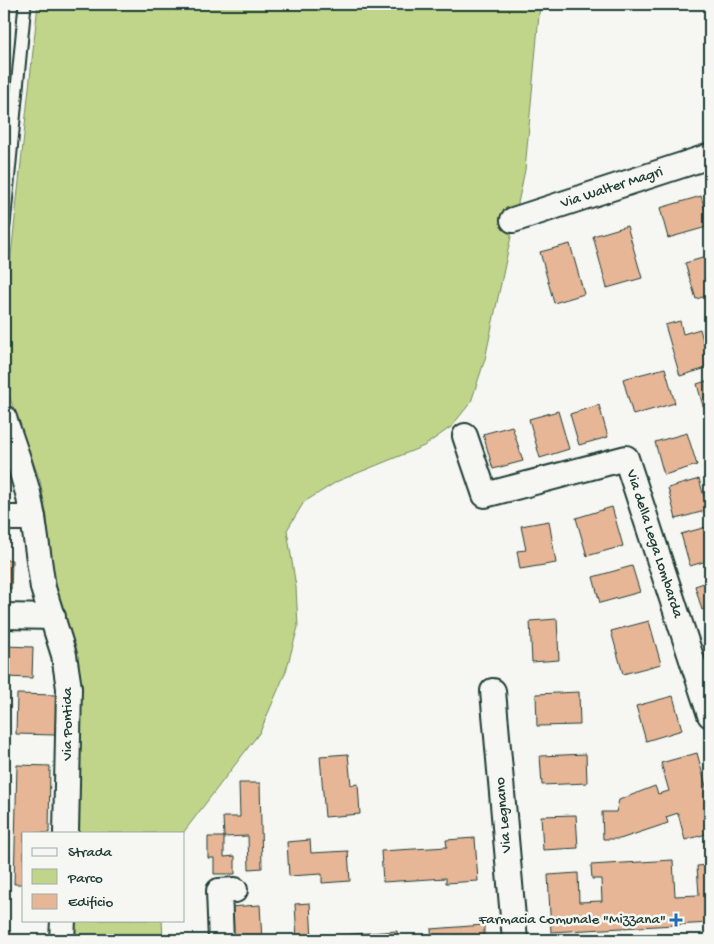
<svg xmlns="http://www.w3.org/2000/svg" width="714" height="944" font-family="'Gochi Hand',sans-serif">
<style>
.green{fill:#c1d58a;stroke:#70895f}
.building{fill:#e6b697;stroke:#1f3d34}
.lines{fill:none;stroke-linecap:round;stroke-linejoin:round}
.lane-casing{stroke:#1f3d34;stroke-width:15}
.street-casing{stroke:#1f3d34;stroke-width:28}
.lane{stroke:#f6f6f2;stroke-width:11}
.street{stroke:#f6f6f2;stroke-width:24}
.poi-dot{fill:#1f6fb2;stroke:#f6f6f2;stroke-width:2}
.labels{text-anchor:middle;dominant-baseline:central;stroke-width:5;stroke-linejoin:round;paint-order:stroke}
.street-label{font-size:15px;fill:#1f3d34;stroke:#f6f6f2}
.poi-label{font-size:15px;fill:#1f3d34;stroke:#f6f6f2;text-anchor:end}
</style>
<rect width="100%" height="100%" fill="#f6f6f2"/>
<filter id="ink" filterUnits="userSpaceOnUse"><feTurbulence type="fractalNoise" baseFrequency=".02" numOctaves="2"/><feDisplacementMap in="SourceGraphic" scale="10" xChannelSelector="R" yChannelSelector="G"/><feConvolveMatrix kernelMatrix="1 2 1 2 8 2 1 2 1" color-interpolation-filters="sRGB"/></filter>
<g filter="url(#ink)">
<!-- green -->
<g class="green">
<path d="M38,4H540L525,170L485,359L471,402L451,427L424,446L338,481L304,502L287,530L296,587L298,627L286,671L260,732L183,833H78L80,689L76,647L62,613L52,575L47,517L40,481L4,382V306L7,293Z"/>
<path d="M75,920H162L163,940H75Z"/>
</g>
<!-- building -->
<g class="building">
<path d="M701,196L710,226L668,238L660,208Z"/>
<path d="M627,226L642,278L607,288L593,236Z"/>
<path d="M570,244L584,294L554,303L540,252Z"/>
<path d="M710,256V295L696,299L685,263Z"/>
<path d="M680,321L683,334L700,329L710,367L680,376L665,325Z"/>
<path d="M665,368L675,403L633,415L623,379Z"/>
<path d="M710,380V404L703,406L697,384Z"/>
<path d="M599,405L608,437L579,445L570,414Z"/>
<path d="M558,411L569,449L540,458L529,419Z"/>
<path d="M512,426L523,461L493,469L483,434Z"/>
<path d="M687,433L697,465L664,475L655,442Z"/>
<path d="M699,479L708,510L676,519L668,488Z"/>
<path d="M612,507L623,546L587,556L576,518Z"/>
<path d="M549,521L556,563L520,569L517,551L526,550L521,526Z"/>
<path d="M710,526V560L690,566L681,534Z"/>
<path d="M4,560H12L11,589H4Z"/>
<path d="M632,566L640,592L600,603L593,577Z"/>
<path d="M710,581V607L702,610L695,586Z"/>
<path d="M557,619L559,660L532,662L530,621Z"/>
<path d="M649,621L661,664L623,674L611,631Z"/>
<path d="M4,646L33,647L32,678L4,677Z"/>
<path d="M579,692L580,725L537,726L536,694Z"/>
<path d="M17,694L57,695L55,735L16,734Z"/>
<path d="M673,696L682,730L646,741L636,706Z"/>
<path d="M697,753L710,801V833L685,840L678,813L666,817L668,823L620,839H603L602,812H616L619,800L655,786L658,794L669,791L661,763Z"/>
<path d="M348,754L351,785L358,784L360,814L325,817L320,756Z"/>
<path d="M586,754L587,783L542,785L540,756Z"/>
<path d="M17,765L50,766L49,833H24V884H14Z"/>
<path d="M239,783H260L262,868L249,869L248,836L224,837L223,817H240Z"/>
<path d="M576,815L578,848L543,850L541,816Z"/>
<path d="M208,837H224V857L235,856V874H214V858H208Z"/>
<path d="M475,838L478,881L446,883V878L383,882L381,851L447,847L446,840Z"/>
<path d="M310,840L311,853L348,851L350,881L322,883V874L289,876L287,842Z"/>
<path d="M673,860L675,896L699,895L697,866L710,865V923L551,932L548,875L578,873L579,902L602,901L601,879H592L591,865Z"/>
<path d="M310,903L312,940H297L295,904Z"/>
<path d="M260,905L262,940H230L228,907Z"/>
<path d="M484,925V940H432L431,929Z"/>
<path d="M397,931L398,940H342L341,935Z"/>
</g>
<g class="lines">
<defs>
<path id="lane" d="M4,225L25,4"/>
<g id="street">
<path d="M513,220L710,156"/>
<path d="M4,418L18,459L28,493L33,518L43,588L64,655L69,688L66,833"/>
<path d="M465,436L485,495L626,458L710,715"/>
<path d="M4,518H33"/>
<path d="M4,616L53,617"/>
<path d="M493,691L515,940"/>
<path d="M62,940L63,920"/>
<path d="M221,940L219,891L235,890"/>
</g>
</defs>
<!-- lane casing -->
<use href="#lane" class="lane-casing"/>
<!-- street casing -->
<use href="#street" class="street-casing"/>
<!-- lane -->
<use href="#lane" class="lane"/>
<!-- street -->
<use href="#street" class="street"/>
</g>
</g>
<!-- markers -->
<path class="poi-dot" d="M673.5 912.5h5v5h5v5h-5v5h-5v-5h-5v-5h5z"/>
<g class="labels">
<!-- street labels -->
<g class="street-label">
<text transform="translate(612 188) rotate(-18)">Via Walter Magri</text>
<text transform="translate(654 544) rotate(72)">Via della Lega Lombarda</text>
<text transform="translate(68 724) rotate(-90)">Via Pontida</text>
<text transform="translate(504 815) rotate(-95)">Via Legnano</text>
</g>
<!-- poi labels -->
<g class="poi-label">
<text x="666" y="920">Farmacia Comunale "Mizzana"</text>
</g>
</g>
<!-- margin -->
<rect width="714" height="944" fill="none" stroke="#f6f6f2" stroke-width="20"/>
<rect x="10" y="10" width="694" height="924" fill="none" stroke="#1f3d34" stroke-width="2" filter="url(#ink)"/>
<!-- legend -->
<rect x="22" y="832" width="162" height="90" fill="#f6f6f2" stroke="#a0aca6"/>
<rect x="32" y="848" width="25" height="8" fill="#f6f6f2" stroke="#a0aca6"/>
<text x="68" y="856" font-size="15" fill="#1f3d34">Strada</text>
<rect x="32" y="869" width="25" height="15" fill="#c1d58a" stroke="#a0aca6"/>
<text x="68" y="882" font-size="15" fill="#1f3d34">Parco</text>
<rect x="32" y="894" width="25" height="15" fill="#e6b697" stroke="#a0aca6"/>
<text x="68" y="906" font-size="15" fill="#1f3d34">Edificio</text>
</svg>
